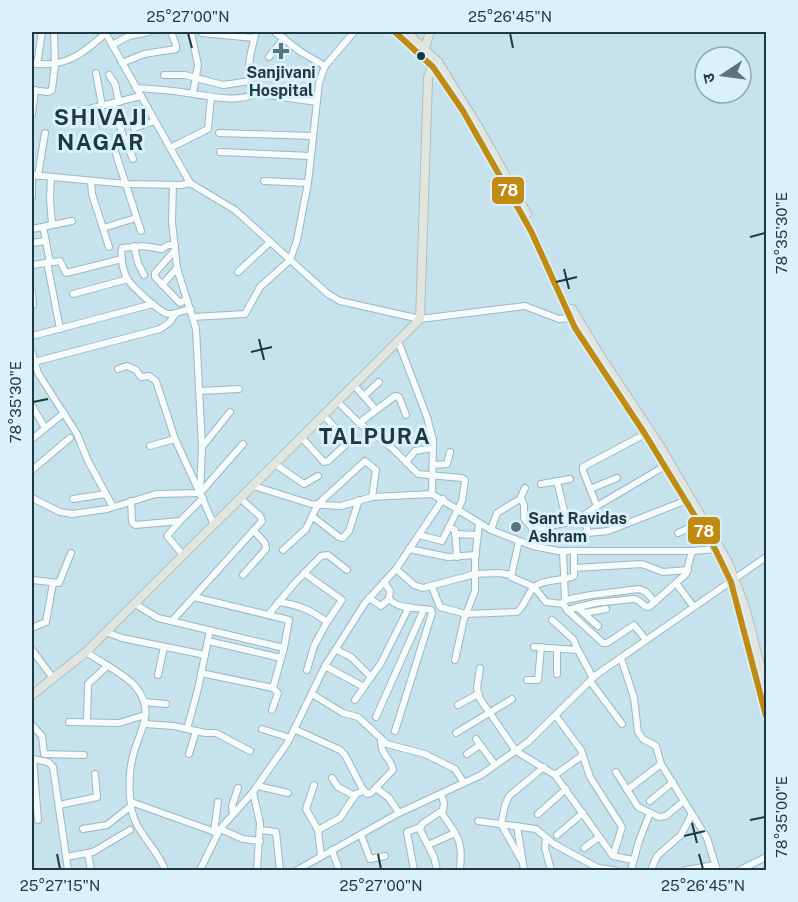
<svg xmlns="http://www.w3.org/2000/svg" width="798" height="902" font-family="'Public Sans','Noto Sans Devanagari',sans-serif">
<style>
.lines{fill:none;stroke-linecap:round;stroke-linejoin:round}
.minor-casing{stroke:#9eb7c0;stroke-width:8}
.major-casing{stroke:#adbec4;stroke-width:10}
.minor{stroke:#f6fbfc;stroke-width:6}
.major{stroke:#e2e5de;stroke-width:8}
.bus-1-casing{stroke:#d8f1fb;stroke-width:10}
.bus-1{stroke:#c18a10;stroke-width:6}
.ticks{fill:none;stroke:#1e3842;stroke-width:2}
.poi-dot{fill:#59747e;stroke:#d8f1fb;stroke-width:2}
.bus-dot{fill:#1e3842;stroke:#d8f1fb;stroke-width:2}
.labels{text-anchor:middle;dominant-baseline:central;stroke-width:6;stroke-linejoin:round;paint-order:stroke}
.poi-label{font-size:16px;font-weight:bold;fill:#1e3842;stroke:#d8f1fb}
.district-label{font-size:22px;font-weight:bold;letter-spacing:1.5px;fill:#1e3842;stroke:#d8f1fb}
.line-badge{stroke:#d8f1fb;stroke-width:2}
.badge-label{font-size:16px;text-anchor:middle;font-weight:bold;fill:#fff}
.neatline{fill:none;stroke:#1e3842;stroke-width:2}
.ticks-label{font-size:15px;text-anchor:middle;fill:#1e3842}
</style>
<rect width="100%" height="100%" fill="#c6e2ed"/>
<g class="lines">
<defs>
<g id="minor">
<path d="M105,32L190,183L235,210L328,294L340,301L420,319L525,306L559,319L572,318"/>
<path d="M191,32L198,65L193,93"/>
<path d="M256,32C251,51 244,74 253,93L317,102"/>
<path d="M275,32L301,52L325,66"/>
<path d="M202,33L254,38"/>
<path d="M112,45L129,36L149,32"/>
<path d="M269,57L284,38"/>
<path d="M32,63C64,69 84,53 107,32"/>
<path d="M122,63L144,54L176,49V45L171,32"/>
<path d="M37,64L42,32"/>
<path d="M96,73L102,106"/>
<path d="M109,75L115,84L119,102"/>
<path d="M164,75H185L223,85L250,81"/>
<path d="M136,88C153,89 170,90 187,93C210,96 234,103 256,94"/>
<path d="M32,90L48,92L52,90L55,65L54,32"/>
<path d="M113,103L122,133L133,159"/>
<path d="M73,113L141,96"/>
<path d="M32,114L35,90"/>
<path d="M134,128L155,121"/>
<path d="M219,133L313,136"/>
<path d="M114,148L141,231"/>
<path d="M170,148L208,129L211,97"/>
<path d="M220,152L311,156"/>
<path d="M32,175L127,184L181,185L190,183"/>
<path d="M38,176L45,133"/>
<path d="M51,177L50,199L52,225"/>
<path d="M32,179V196"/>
<path d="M91,181L92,194L109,247"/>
<path d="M264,181L308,183"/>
<path d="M173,185L172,222L177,268L196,329L202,447L200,493L214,525"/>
<path d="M43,227L50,262"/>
<path d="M103,228L136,218"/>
<path d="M32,229L72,221"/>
<path d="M32,243L46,241"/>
<path d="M175,245H168L162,249L143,246L122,248C120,256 123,272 128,280C134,288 159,312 168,314C174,315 184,310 191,309"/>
<path d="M134,246L138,263L144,275"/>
<path d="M175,250L155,273V277L180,303L187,299"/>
<path d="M47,262L60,329"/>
<path d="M32,265L60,261L66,273L122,259"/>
<path d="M238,272L270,242"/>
<path d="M162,285L177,268"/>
<path d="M32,292L33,305"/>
<path d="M73,294L128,279"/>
<path d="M193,317L245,314L260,287L290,260L297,240L308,183L319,83L325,66L354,32"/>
<path d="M32,336L153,304"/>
<path d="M398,341L427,417L433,440L432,494"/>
<path d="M32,352L38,373L77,434L88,461L113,507"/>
<path d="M34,362L160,329L169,323L176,313"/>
<path d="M118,369L127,366L136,370L141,377L149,376L156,381L175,439L198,489"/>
<path d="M353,384L376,410"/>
<path d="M200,391L239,389"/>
<path d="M364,396L379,382"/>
<path d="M337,401L359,423L391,447L418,474L462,478L465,480L462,501L449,527L455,530L457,557"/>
<path d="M32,406L45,428"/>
<path d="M323,415L349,442"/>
<path d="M359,423L395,396L399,397L406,415"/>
<path d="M301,437L324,462L328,461L353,438"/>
<path d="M32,439L64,413"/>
<path d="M150,446L175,439"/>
<path d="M202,447L230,412"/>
<path d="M406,462L415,451L433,448"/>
<path d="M275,464L304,484L318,476"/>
<path d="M433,465L447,464L450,452"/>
<path d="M32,470L70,438"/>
<path d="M557,481L567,523"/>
<path d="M541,484L570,479"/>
<path d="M254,486L311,504L323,505L341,506L372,497L432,494L491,530L533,546L558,551H692L717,549"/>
<path d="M590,489L617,478"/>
<path d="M32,498L60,512L72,514L107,509L156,494L200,493L243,444"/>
<path d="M521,498L524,505V518L533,529"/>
<path d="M73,499L106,494"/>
<path d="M131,501L132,522L135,525L180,521L203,498"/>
<path d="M597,506L665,466"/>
<path d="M312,516L339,537L343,538L349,531L359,500"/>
<path d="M584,516L588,533L608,531L687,500"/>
<path d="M180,521L167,536L183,555"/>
<path d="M491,530L497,513L520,499L525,488"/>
<path d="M678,533L703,522"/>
<path d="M455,534L478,535"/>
<path d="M419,535L442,541L449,527"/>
<path d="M519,541L511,577L534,587L546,602L563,604"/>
<path d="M530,545L533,529L576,521L597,506L583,471V467L647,433"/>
<path d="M409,549L448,557L476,555"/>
<path d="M283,550L306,529L318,504L365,461L376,470L372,497"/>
<path d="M563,551L565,600"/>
<path d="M574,568L642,564L663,572L688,570"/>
<path d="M396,569L414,585L423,588L475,574L499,573L511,575"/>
<path d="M243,575L266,549L265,543L254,531"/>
<path d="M32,580L59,583L71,553"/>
<path d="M384,582L390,591L389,599C400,610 417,607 431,610L432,613L395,731"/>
<path d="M676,583L693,606"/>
<path d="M432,587L440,607L466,614L517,612C526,605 527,591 537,585C547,579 563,581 574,576V551"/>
<path d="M369,598L381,606L389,599"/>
<path d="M279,602C299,605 311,610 327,622L342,600L304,573"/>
<path d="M135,604L158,618L284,648L289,620L194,597"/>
<path d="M577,607L598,626"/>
<path d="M567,610L595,603L633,599C640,598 643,608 649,607L686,574L692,551"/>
<path d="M584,613L606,609"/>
<path d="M268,615L294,584L321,556L328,555L347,570"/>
<path d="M552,620L573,639L578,650"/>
<path d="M172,621L262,521L260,516L241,499"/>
<path d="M32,628L46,622L53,583"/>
<path d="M106,632L122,638L205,655"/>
<path d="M646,640L634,625L607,643H603L567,610L563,603L565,600L591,595L639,589L646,592L655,602"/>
<path d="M208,641L281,658"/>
<path d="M534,647L578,650L593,678"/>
<path d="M32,650L53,678"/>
<path d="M337,650L351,657L371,677"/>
<path d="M86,652C99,661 126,675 135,686C158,713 137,733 132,760C129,773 129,793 131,806C134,832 157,847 165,870"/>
<path d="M621,658L634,698L638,732L643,739L656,746L661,764L707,838L717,870"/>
<path d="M455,660L464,619L475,591V560L479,523"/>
<path d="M325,666L364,687L355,700"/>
<path d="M480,668L477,688L480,699L516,751L555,775L583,755"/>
<path d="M307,670L314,646L327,622"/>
<path d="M201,673L273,688L284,648"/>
<path d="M557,674V649"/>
<path d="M158,675L164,647"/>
<path d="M527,680H538L541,647"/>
<path d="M590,681L622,724"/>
<path d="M364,687L381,663L409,607"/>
<path d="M312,694L343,713L358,717L387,744L425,754L455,769L464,783"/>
<path d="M145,702L166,704"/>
<path d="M458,705L478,694"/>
<path d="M272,710L278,693L273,688"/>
<path d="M556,716L581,750L590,777L622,827L613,856"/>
<path d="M376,717L424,609"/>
<path d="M69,722L119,723L145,715"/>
<path d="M87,722L88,684L107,666"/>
<path d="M145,724L174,726L205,733H216L250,751"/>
<path d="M32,725L42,736L44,754L84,755"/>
<path d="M187,729L198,689L210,630"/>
<path d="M262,729L290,738"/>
<path d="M294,729L340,750L345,755L362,788L367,794L371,793L393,770C391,757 380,756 381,739"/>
<path d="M456,733L512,699"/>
<path d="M476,739L495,765"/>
<path d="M189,754L196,731"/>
<path d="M467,754L480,745"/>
<path d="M32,759L48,762L53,767L68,870"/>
<path d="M33,759L38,820"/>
<path d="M616,772L638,807L659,817L666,816L684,801"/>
<path d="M555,775L613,856L633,860"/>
<path d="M332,778L338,787L355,796"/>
<path d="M314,785L306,809L318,830L321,856"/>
<path d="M258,786L288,793"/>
<path d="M376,788L389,798L399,813"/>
<path d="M627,790L661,764"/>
<path d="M253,792L260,823L257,870"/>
<path d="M650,801L673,782"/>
<path d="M131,802L218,833"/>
<path d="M59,805L97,797L95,774"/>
<path d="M441,812C458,838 463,838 460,870"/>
<path d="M233,814L232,806L238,788"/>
<path d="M538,814L566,789"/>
<path d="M478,821L536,829L554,844L598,868L614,870"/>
<path d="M517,826L524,870"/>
<path d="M83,829L107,825L131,806"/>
<path d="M220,829L243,839L260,841"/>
<path d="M261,830L276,832L280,870"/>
<path d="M318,830L340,818L356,794L363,791"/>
<path d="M214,832L218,802"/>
<path d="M361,835L370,859L385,856"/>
<path d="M557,835L583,813"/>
<path d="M546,838L545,848L551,870"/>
<path d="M428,845L455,833"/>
<path d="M584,848L599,837"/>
<path d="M332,850L339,870"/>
<path d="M88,854L91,870"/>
<path d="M66,857L93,852L130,830"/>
<path d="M522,861L501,824L505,805L509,796L544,767"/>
<path d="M200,870L220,829L253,792L288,742L325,666L365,603L396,569L443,499"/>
<path d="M297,870L399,813L481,775L528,742L596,675L766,557"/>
<path d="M414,870L407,832L420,827"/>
<path d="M437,870L434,857L420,830L422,824L443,810L444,803L441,794"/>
<path d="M631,870L639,841L650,813"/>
<path d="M651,870L657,856L681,835L692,814"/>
<path d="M686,870L715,865"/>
<path d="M740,870L766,857"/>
</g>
<g id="major">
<path d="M395,32L433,67L463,111L531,231L575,328L645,434L715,549L731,582L766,716"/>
<path d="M406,32L438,62L479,128L527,214"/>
<path d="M424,51L430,32"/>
<path d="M572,309L601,357L660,446L728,562L746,610L766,689"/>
<path d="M32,695L86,652L420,319L428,78L431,70L438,62"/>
</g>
</defs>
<!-- minor casing -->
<use href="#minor" class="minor-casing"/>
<!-- major casing -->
<use href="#major" class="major-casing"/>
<!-- minor -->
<use href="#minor" class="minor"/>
<!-- major -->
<use href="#major" class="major"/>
<defs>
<path id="bus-1" d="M395,32L433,67L463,111L531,231L575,328L645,434L715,549L731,582L766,716"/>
</defs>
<!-- bus-1 casing -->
<use href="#bus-1" class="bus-1-casing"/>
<!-- bus-1 -->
<use href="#bus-1" class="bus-1"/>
</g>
<!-- ticks -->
<path class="ticks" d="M188,33L192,48M510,33L513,48M750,237L765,233M564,269L569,289M556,282L577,277M259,339L264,360M251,352L272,347M33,402L48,399M750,820L765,817M692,823L697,843M684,836L705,831M57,854L60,869M378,854L381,869M699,854L703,869"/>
<!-- markers -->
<g class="poi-dot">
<path d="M278 42h6v6h6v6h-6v6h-6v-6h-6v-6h6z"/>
<circle cx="516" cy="527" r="6"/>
</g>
<circle class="bus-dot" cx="421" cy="56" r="5"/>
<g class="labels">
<!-- poi labels -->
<g class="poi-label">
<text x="281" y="72">Sanjivani<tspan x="281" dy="18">Hospital</tspan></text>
<text x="528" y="518" text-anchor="start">Sant Ravidas<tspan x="528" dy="18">Ashram</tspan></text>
</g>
<!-- district labels -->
<g class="district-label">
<text x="101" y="117">SHIVAJI<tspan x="101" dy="25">NAGAR</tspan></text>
<text x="375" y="436">TALPURA</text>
</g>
</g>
<g class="line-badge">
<rect x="491" y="176" width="34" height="29" rx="6" fill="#c18a10"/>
<rect x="687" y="516" width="34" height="29" rx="6" fill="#c18a10"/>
</g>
<g class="badge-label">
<text x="508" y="196">78</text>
<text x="704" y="537">78</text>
</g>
<!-- border -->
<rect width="798" height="902" fill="none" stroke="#d8f1fb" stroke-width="66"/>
<!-- north arrow -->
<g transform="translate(723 75) rotate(257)"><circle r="28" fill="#d8f1fb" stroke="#8ea7b1" stroke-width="1.5"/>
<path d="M0-4.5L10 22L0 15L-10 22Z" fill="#59747e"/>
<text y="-9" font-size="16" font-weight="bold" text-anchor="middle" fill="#1e3842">उ</text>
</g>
<rect x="33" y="33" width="732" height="836" class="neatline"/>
<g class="ticks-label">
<text x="188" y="22">25°27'00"N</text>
<text x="510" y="22">25°26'45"N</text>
<text transform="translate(782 233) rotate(-90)" y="5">78°35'30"E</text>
<text transform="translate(16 402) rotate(-90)" y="5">78°35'30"E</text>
<text transform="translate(782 817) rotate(-90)" y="5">78°35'00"E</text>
<text x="60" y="891">25°27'15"N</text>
<text x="381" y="891">25°27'00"N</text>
<text x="703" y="891">25°26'45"N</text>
</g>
</svg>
